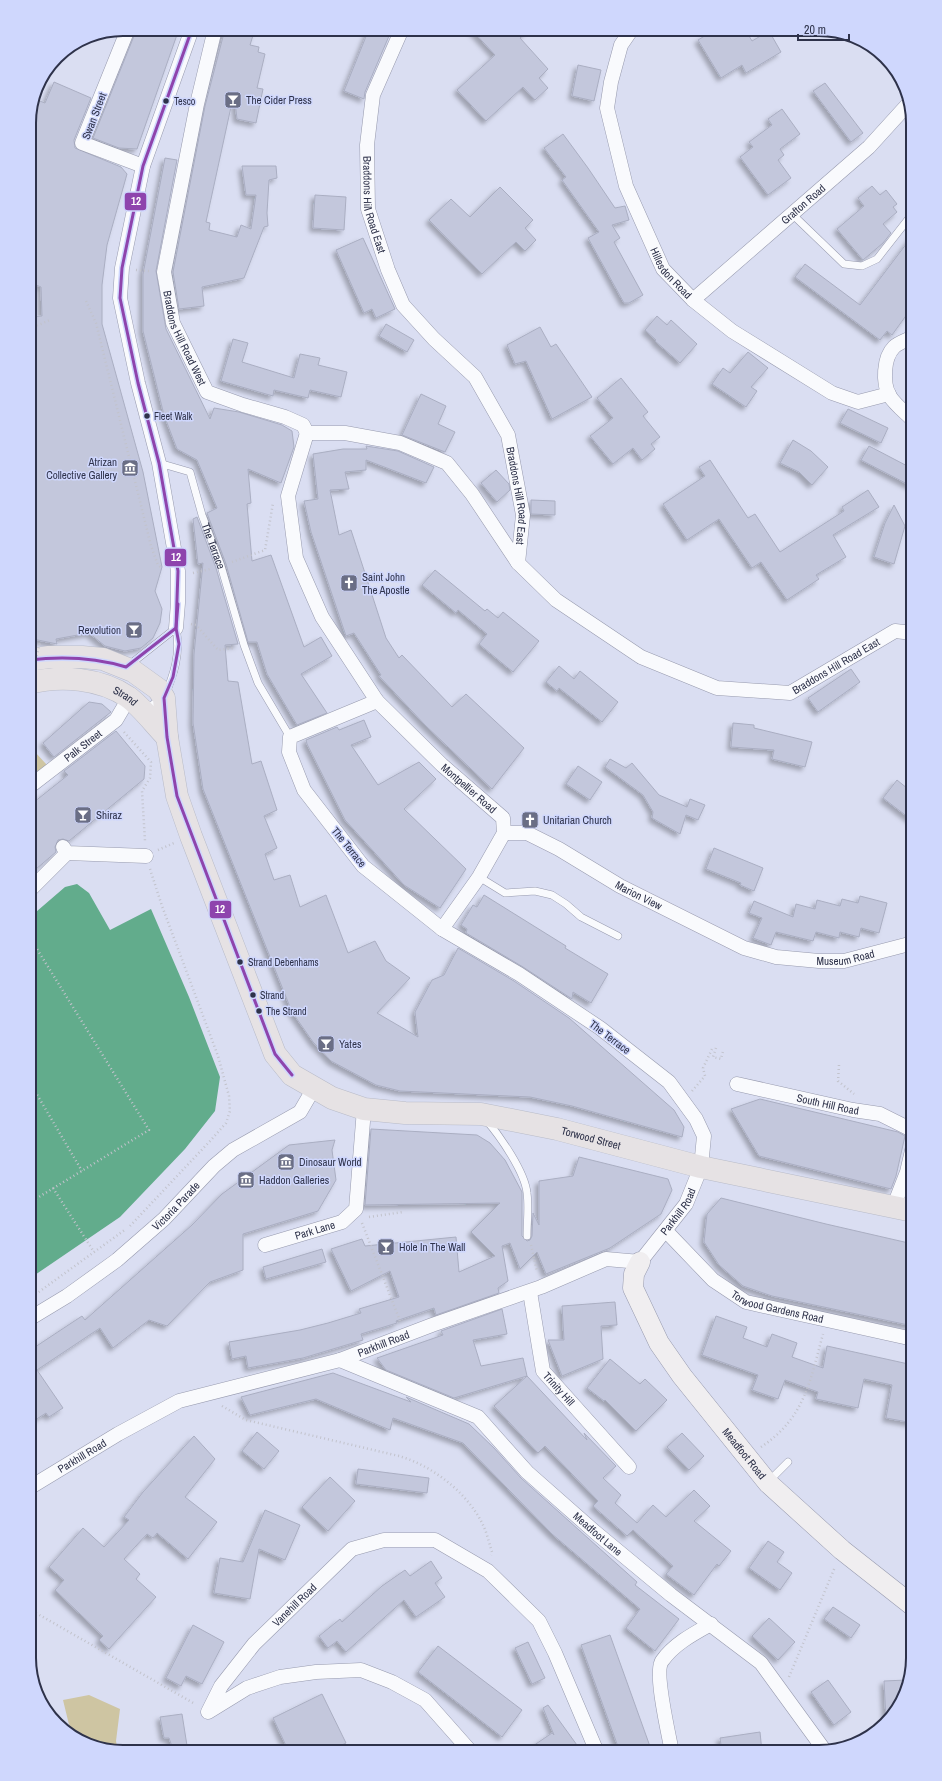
<svg xmlns="http://www.w3.org/2000/svg" width="942" height="1781" font-family="'Archivo Narrow',sans-serif">
<style>
.green{fill:#cec5a2}
.water{fill:#62ac8c}
.building{fill:#c3c7dc;stroke:#aaaec2;filter:url(#shadow)}
.lines{fill:none;stroke-linecap:round;stroke-linejoin:round}
.lane-casing{stroke:#979aae;stroke-width:8}
.street-casing{stroke:#979aae;stroke-width:15}
.secondary-casing{stroke:#979aae;stroke-width:21}
.primary-casing{stroke:#b8bbc8;stroke-width:23}
.path{stroke:#c2c3cc;stroke-width:2.5;stroke-dasharray:1 3;stroke-linecap:butt}
.lane{stroke:#f9fafd;stroke-width:7}
.street{stroke:#f9fafd;stroke-width:14}
.secondary{stroke:#f0eef0;stroke-width:20}
.primary{stroke:#e6e2e4;stroke-width:22}
.path-bridge{stroke:#c2c3cc;stroke-width:2.5;stroke-dasharray:1 3;stroke-linecap:butt}
.bus-1-casing{stroke:#cfd7fd;stroke-width:6}
.bus-1{stroke:#8e44ad;stroke-width:3}
.bus-dot{fill:#2e324a;stroke:#cfd7fd;stroke-width:1.5}
.labels{text-anchor:middle;dominant-baseline:central;stroke-width:3;stroke-linejoin:round;paint-order:stroke}
.bus-label{font-size:10px;fill:#2e324a;stroke:#cfd7fd;text-anchor:start}
.poi-label{font-size:11px;fill:#2e324a;stroke:#cfd7fd;text-anchor:start}
.street-label{font-size:11px;fill:#2e324a;stroke:#cfd7fd}
.rim{fill:none;stroke:#2e324a;stroke-width:2}
.line-badge{stroke:#cfd7fd;stroke-width:1.5}
.badge-label{font-size:11px;text-anchor:middle;font-weight:bold;fill:#fff}
</style>
<defs>
<filter id="shadow"><feDropShadow dx="-3.5" dy="3.5" stdDeviation="2" flood-color="#0004"/></filter>
</defs>
<rect width="100%" height="100%" fill="#dadef2"/>
<!-- green -->
<g class="green">
<path d="M37,707L32,743L35,752L47,765L29,778V708Z"/>
<path d="M89,1695L120,1709L116,1741L118,1752L72,1737L63,1700Z"/>
</g>
<!-- water -->
<path class="water" d="M77,884L89,893L110,930L151,909L189,997L220,1077L215,1111L185,1149L120,1217L29,1279V918L65,887Z"/>
<!-- building -->
<g class="building">
<path d="M145,29H179L137,149L119,148L93,138L136,31L144,34Z"/>
<path d="M225,29H255L250,45L259,47L258,52L265,54L257,88L263,89L256,123L237,119L234,93L206,222L210,223L209,230L237,237L241,225L251,229L256,195H246L242,166H276L277,178L269,180L267,213L268,226L264,227L244,278L202,287L204,306L179,309L173,272L205,106Z"/>
<path d="M369,29L389,36L365,92L364,99L344,91Z"/>
<path d="M471,29H529L520,38L548,69L539,78L548,88L535,100L523,87L486,121L457,90L495,55Z"/>
<path d="M716,29H745L752,41L769,31L781,52L746,73L742,65L721,78L698,40Z"/>
<path d="M578,65L601,70L594,101L572,96Z"/>
<path d="M54,82L91,98L74,140L75,148L121,167L127,174L107,245L102,285V324L143,472L162,567L155,591L162,609L160,623L153,638L141,648L125,651L105,646L89,633L56,639L57,644L33,639L29,629V317L42,316L41,287L29,282V163L35,137L29,134V118L37,100L45,103Z"/>
<path d="M825,83L863,133L851,142L813,91Z"/>
<path d="M782,109L800,134L780,149L784,155L778,160L791,178L768,195L740,157L753,147L749,142L772,125L768,119Z"/>
<path d="M563,134L588,168L615,208L625,206L629,220L612,225L620,238L614,242L643,295L629,303H624L588,238L599,232L562,180L566,177L544,148Z"/>
<path d="M165,158L177,160L156,271L166,329L210,419L214,408L239,412L282,425L292,431L294,447L281,483L248,469L251,503L247,504L252,561L271,555L304,647L321,637L332,656L301,674L327,713L297,725L267,674L257,642H248L226,564L207,513L217,508L197,460L177,449L164,415L143,331V274Z"/>
<path d="M872,186L880,195L886,190L897,204L893,207L897,212L883,224L891,233L883,243L863,260L837,229L864,206L858,198Z"/>
<path d="M500,187L533,220L525,228L536,240L525,251L516,242L482,274L429,220L451,199L470,217Z"/>
<path d="M315,195L346,197L344,230L313,228Z"/>
<path d="M913,235V306L892,335L887,331L880,340L795,277L805,264L860,305Z"/>
<path d="M363,238L395,309L376,318L372,309L364,313L336,250Z"/>
<path d="M657,316L667,325L671,320L697,344L680,363L655,341L656,340L645,330Z"/>
<path d="M386,324L414,340L407,352L379,336Z"/>
<path d="M540,327L551,347L556,344L592,397L552,419L526,361L515,364L507,345Z"/>
<path d="M233,339L248,343L242,362L294,378L300,354L320,358L318,365L347,372L341,397L310,390L308,398L274,390L273,396L221,381Z"/>
<path d="M748,352L768,368L751,387L757,391L746,407L712,384L723,368L730,373Z"/>
<path d="M621,378L648,412L643,416L660,437L651,444L655,449L642,460L633,448L613,464L590,436L613,418L597,398Z"/>
<path d="M421,394L446,406L438,424L455,432L445,452L402,435Z"/>
<path d="M848,409L888,428L881,443L840,423Z"/>
<path d="M793,440L811,451L828,467L812,485L799,472L780,463Z"/>
<path d="M366,446L398,451L434,467L426,483L366,460V470L345,472L349,489L330,490L339,535L351,530L386,638L399,658L402,655L452,707L466,694L524,748L492,789L425,725L379,676L381,675L354,633L346,636L311,532L304,501L318,499L313,454L343,449H367Z"/>
<path d="M869,446L913,469V487L861,460Z"/>
<path d="M710,460L748,518L755,514L780,552L844,511L842,507L868,490L879,507L833,535L846,557L816,575L819,579L787,600L761,562L752,568L719,519L687,540L663,504L705,476L699,467Z"/>
<path d="M496,470L509,484L510,490L497,502L481,483Z"/>
<path d="M531,500L555,501V515L531,514Z"/>
<path d="M894,505L905,526L894,564L874,557L885,523Z"/>
<path d="M197,517L216,568L238,644L225,645L228,681L238,682L252,764L261,761L277,810L264,816L277,848L265,854L274,880L290,875L300,907L326,895L348,953L375,941L386,961L410,978L377,1013L418,1037L415,1012L432,980L444,975L458,948L514,981L569,1018L674,1110L684,1127L682,1137L572,1106L530,1097L400,1091L376,1085L331,1061L313,1042L292,1012L203,789L193,723L194,654L203,563L198,564L193,519Z"/>
<path d="M435,570L485,611L487,609L498,618L503,612L539,641L513,672L479,644L487,634L458,610L456,613L422,585Z"/>
<path d="M559,666L574,679L580,671L618,702L602,722L559,688L557,691L546,682Z"/>
<path d="M851,669L860,682L818,712L808,698Z"/>
<path d="M89,702L102,704L111,712L54,757L43,743Z"/>
<path d="M364,720L371,737L351,745L378,785L419,762L436,779L404,809L466,869L440,908L404,885L345,820L307,744L306,740L337,727L339,730Z"/>
<path d="M733,723L754,725V728L812,742L805,767L772,759L774,750L731,747Z"/>
<path d="M116,731L145,766L144,779L69,841L63,839L58,840L55,847L56,852L29,875V806L68,775L64,771Z"/>
<path d="M610,759L626,768L632,763L659,795L687,807L690,799L705,805L698,820L686,815L680,834L652,818L653,812L643,795L605,767Z"/>
<path d="M578,766L602,782L590,800L566,784Z"/>
<path d="M897,780L913,793V821L883,798Z"/>
<path d="M714,848L763,868L754,891L740,885L741,883L706,869Z"/>
<path d="M484,895L566,946L565,948L608,974L591,1003L573,992L572,999L523,967L466,933L467,929L461,925L473,905L477,907Z"/>
<path d="M860,896L887,903L879,933L861,928L859,937L840,932L839,938L816,932L813,941L776,932L771,945L753,938L762,918L749,913L754,901L793,917L796,904L815,909L817,900L840,906L842,899L858,903Z"/>
<path d="M760,1099L898,1132L905,1136L896,1176L891,1189L759,1156L731,1109Z"/>
<path d="M371,1129L477,1135L490,1143L505,1160L522,1192V1236L527,1241L530,1240L532,1236L533,1213L539,1225V1181L573,1176L579,1157L668,1179L672,1190L661,1214L610,1248L546,1274L537,1252L520,1269L510,1243L502,1246L508,1281L498,1288L499,1293L436,1315L434,1308L396,1321L397,1323L361,1334L363,1340L303,1358L248,1368L246,1356L232,1359L229,1342L300,1330L328,1323L361,1313L359,1309L399,1297L390,1271L351,1291L331,1249L362,1239L365,1246L456,1237L459,1272L495,1256L471,1232L500,1203L365,1205Z"/>
<path d="M335,1140L332,1150L336,1180L318,1211L243,1234V1270L210,1282L167,1326L149,1320L113,1348L100,1328L37,1370L63,1408L49,1417L46,1413L29,1424V1351L82,1316L85,1320L192,1225L222,1194L289,1145Z"/>
<path d="M721,1198L826,1224L913,1244V1326L772,1296L743,1286L719,1265L704,1242L707,1214Z"/>
<path d="M322,1249L326,1262L266,1279L263,1267Z"/>
<path d="M615,1302L617,1325L601,1326L603,1359L562,1376L548,1340H564L562,1306Z"/>
<path d="M502,1309L507,1334L473,1340L481,1366L523,1358L527,1376L454,1398L386,1370L377,1358L443,1335L441,1331Z"/>
<path d="M716,1316L747,1327L743,1338L767,1347L772,1334L797,1343L792,1357L823,1368L827,1346L913,1365V1423L886,1418L892,1385L864,1379L858,1408L816,1399L818,1392L785,1380L778,1399L752,1390L758,1375L702,1355Z"/>
<path d="M610,1359L640,1384L645,1379L667,1400L636,1431L605,1400L604,1401L587,1388Z"/>
<path d="M333,1373L411,1402L406,1397L469,1424L494,1448L521,1478L637,1582L635,1585L679,1619L655,1651L626,1628L640,1609L552,1534L463,1443L393,1418L390,1430L316,1399L250,1415L241,1397Z"/>
<path d="M527,1376L587,1440L584,1433L616,1466L603,1478L621,1495L615,1503L637,1523L653,1505L666,1517L694,1490L710,1506L694,1521L731,1551L719,1566L717,1564L694,1595L666,1574L673,1566L633,1530L627,1536L593,1506L598,1501L545,1446L538,1453L494,1406Z"/>
<path d="M257,1432L279,1451L264,1469L242,1451Z"/>
<path d="M682,1433L704,1456L689,1470L667,1447Z"/>
<path d="M194,1436L215,1459L185,1497L217,1522L188,1559L157,1533L153,1538L147,1534L124,1559L140,1574L136,1579L156,1597L109,1649L99,1640L103,1636L55,1590L64,1580L49,1567L83,1528L104,1547L129,1520L124,1517L143,1492Z"/>
<path d="M358,1469L429,1478L427,1493L356,1484Z"/>
<path d="M330,1477L355,1501L328,1531L302,1507Z"/>
<path d="M265,1510L300,1525L285,1560L259,1549L250,1599L214,1593L220,1558L243,1562Z"/>
<path d="M768,1541L784,1552L777,1562L792,1573L780,1590L749,1568Z"/>
<path d="M431,1561L442,1578L435,1583L445,1597L416,1617L404,1600L346,1652L337,1641L328,1648L319,1636L340,1619L342,1622L382,1586L405,1570L410,1576Z"/>
<path d="M833,1607L860,1625L851,1638L824,1619Z"/>
<path d="M769,1618L795,1642L778,1660L752,1636Z"/>
<path d="M193,1625L224,1642L202,1684L186,1676L181,1686L166,1678Z"/>
<path d="M610,1635L652,1752H620L581,1645Z"/>
<path d="M528,1642L545,1678L532,1684L515,1648Z"/>
<path d="M438,1646L522,1710L502,1737L418,1672Z"/>
<path d="M828,1680L851,1712L834,1725L811,1692Z"/>
<path d="M906,1680L897,1710L886,1719L884,1681Z"/>
<path d="M322,1694L346,1743L328,1752H289L273,1718Z"/>
<path d="M548,1705L582,1752H524L552,1733L554,1735L543,1708Z"/>
<path d="M182,1714L188,1752H174L169,1738H164L160,1717Z"/>
<path d="M760,1732L762,1752H722L720,1738Z"/>
</g>
<g class="lines">
<defs>
<g id="lane">
<path d="M792,214L844,264L862,266L877,259L913,213"/>
<path id="s1" d="M159,463L190,472L202,515L221,566L244,645L258,683L290,737"/>
<path d="M128,666L176,628C181,654 174,674 164,698L150,706L144,703"/>
<path d="M479,877L505,893L535,891L552,895L566,904L581,917L618,936"/>
<path d="M486,1120C500,1136 525,1172 527,1193C529,1207 527,1222 527,1236"/>
<path d="M769,1481L788,1462"/>
</g>
<g id="street">
<path d="M128,29L82,143L143,166"/>
<path id="s2" d="M215,29L197,104L164,272L173,323L207,392L243,405L285,417L303,425L307,433"/>
<path id="s3" d="M402,29L373,95L367,145L368,209L388,270L403,305L434,339L475,377L508,435L523,515L518,563L556,600L641,657L717,688L790,693L895,631L913,633"/>
<path id="s4" d="M632,29L621,45L611,82L607,108L626,186L663,269L693,300L732,331L832,393L858,402L889,394"/>
<path id="s5" d="M693,300L869,147L909,103"/>
<path d="M913,420C905,412 895,405 889,395C883,383 883,358 894,347C898,343 907,340 913,337"/>
<path id="s6" d="M307,433L288,496L296,558L322,617L377,701L442,765L503,818L504,833L479,877L442,929"/>
<path d="M307,433H345L400,443L447,463L472,494L518,563"/>
<path d="M176,628L178,603V571L159,463L138,383L120,298L122,268L143,166L192,29"/>
<path id="s7" d="M29,787L116,720L129,698"/>
<path id="s8" d="M504,833H527L559,849L620,886L744,948L776,957L819,961H844L913,943"/>
<path d="M63,847L67,853L146,856"/>
<path d="M29,891L67,853"/>
<path id="s9" d="M737,1084L853,1110L880,1114L912,1130L913,1134"/>
<path d="M893,1208L907,1172L913,1146"/>
<path id="s10" d="M666,1231L713,1280L746,1302L913,1339"/>
<path id="s11" d="M265,1245L342,1222L356,1209L364,1109"/>
<path id="s12" d="M530,1292L543,1371L629,1467"/>
<path id="s13" d="M29,1319L67,1296L117,1260L164,1219L214,1166L233,1150L300,1112L314,1088"/>
<path id="s14" d="M340,1360L478,1417L527,1472L595,1532L671,1595L761,1663L825,1751"/>
<path id="s15" d="M29,1488L118,1434L179,1401L340,1360L432,1325L541,1287L606,1259L640,1262L686,1204L701,1167L704,1136L696,1119L669,1082L600,1028L519,974L442,929L363,866L304,790L289,752L290,737L377,701"/>
<path id="s16" d="M471,1752L425,1700L392,1682L361,1670L316,1672L280,1677L247,1688L208,1712L221,1686L254,1644L352,1549L384,1540H435L488,1571L539,1621L555,1653L597,1752"/>
<path d="M672,1752C669,1736 654,1672 662,1661C674,1644 693,1634 711,1624"/>
</g>
<g id="secondary">
<path id="s17" d="M640,1262L634,1274L633,1288L659,1343L682,1376L768,1483L842,1550L913,1606"/>
</g>
<g id="primary">
<path id="s18" d="M29,660L49,657H82L103,659L133,671L158,689L164,698L167,737L177,796L191,836L275,1054L292,1075L332,1098L364,1109L405,1113L481,1114L557,1129L701,1167L913,1211"/>
<path id="s19" d="M29,683C61,675 100,678 128,697C142,707 154,724 167,737"/>
</g>
</defs>
<!-- lane casing -->
<use href="#lane" class="lane-casing"/>
<!-- street casing -->
<use href="#street" class="street-casing"/>
<!-- secondary casing -->
<use href="#secondary" class="secondary-casing"/>
<!-- primary casing -->
<use href="#primary" class="primary-casing"/>
<!-- path -->
<g class="path">
<path d="M136,270L149,271"/>
<path d="M86,301L96,323L151,546L158,565L161,567"/>
<path d="M29,326H36L50,320"/>
<path d="M232,562L265,550L273,503"/>
<path d="M193,573L210,569"/>
<path d="M191,624L196,625L218,650L234,648"/>
<path d="M124,732L151,762L150,778L142,791L145,841"/>
<path d="M29,759L37,754L29,749"/>
<path d="M158,850L174,843"/>
<path d="M716,1048L713,1057L721,1059L723,1051"/>
<path d="M839,1065L838,1081L854,1094"/>
<path d="M29,1081L82,1171"/>
<path d="M692,1091L705,1076L703,1068L713,1047"/>
<path d="M53,1188L94,1252"/>
<path d="M29,1203L149,1130L37,949"/>
<path d="M369,1217L403,1212"/>
<path d="M362,1223L400,1321"/>
<path d="M130,1226L211,1140L226,1123L230,1111L229,1096L218,1056L162,906L150,869"/>
<path d="M531,1245L537,1271"/>
<path d="M29,1299L126,1229"/>
<path d="M222,1406L246,1420L399,1456C433,1466 468,1493 483,1525C487,1533 489,1543 492,1552L491,1555"/>
<path d="M761,1447C805,1418 810,1381 823,1334"/>
<path d="M29,1609L195,1704"/>
<path d="M789,1677L835,1567"/>
</g>
<!-- lane -->
<use href="#lane" class="lane"/>
<!-- street -->
<use href="#street" class="street"/>
<!-- secondary -->
<use href="#secondary" class="secondary"/>
<!-- primary -->
<use href="#primary" class="primary"/>
<!-- path-bridge -->
<path class="path-bridge" d="M29,683L40,643"/>
<defs>
<g id="bus-1">
<path d="M192,29L143,166L122,268L120,298L138,383L159,463L178,571L176,628L179,644L173,677L164,698L167,737L177,796L275,1054L292,1075"/>
<path d="M29,660C63,656 93,657 126,667L176,628L178,604"/>
</g>
</defs>
<!-- bus-1 casing -->
<use href="#bus-1" class="bus-1-casing"/>
<!-- bus-1 -->
<use href="#bus-1" class="bus-1"/>
</g>
<!-- icons -->
<defs>
<symbol id="bar-square" viewBox="-11 -11 22 22"><rect x="-9" y="-9" width="18" height="18" rx="4" fill="#6a6e85" stroke="#cfd7fd"/><path d="M-6-5H6L.8 .8V4.5H3.5V6h-7V4.5H-.8V.8Z" fill="#fff"/></symbol>
<symbol id="museum-square" viewBox="-11 -11 22 22"><rect x="-9" y="-9" width="18" height="18" rx="4" fill="#6a6e85" stroke="#cfd7fd"/><path d="M0-6L6-3V-2H-6V-3ZM-5-1h2V3h-2ZM-1-1h2V3h-2ZM3-1h2V3H3ZM-6 4H6V6H-6Z" fill="#fff"/></symbol>
<symbol id="church-square" viewBox="-11 -11 22 22"><rect x="-9" y="-9" width="18" height="18" rx="4" fill="#6a6e85" stroke="#cfd7fd"/><path d="M-1.2-6h2.4v3.5h3.3v2.4h-3.3V6h-2.4V-.1h-3.3v-2.4h3.3Z" fill="#fff"/></symbol>
</defs>
<g fill-rule="evenodd">
<use href="#bar-square" x="223" y="90" width="20" height="20"/>
<use href="#museum-square" x="120" y="458" width="20" height="20"/>
<use href="#church-square" x="339" y="573" width="20" height="20"/>
<use href="#bar-square" x="124" y="620" width="20" height="20"/>
<use href="#bar-square" x="73" y="805" width="20" height="20"/>
<use href="#church-square" x="520" y="810" width="20" height="20"/>
<use href="#bar-square" x="316" y="1034" width="20" height="20"/>
<use href="#museum-square" x="276" y="1152" width="20" height="20"/>
<use href="#museum-square" x="236" y="1170" width="20" height="20"/>
<use href="#bar-square" x="376" y="1237" width="20" height="20"/>
</g>
<!-- markers -->
<g class="bus-dot">
<circle cx="166" cy="101" r="3.5"/>
<circle cx="147" cy="416" r="3.5"/>
<circle cx="240" cy="962" r="3.5"/>
<circle cx="253" cy="995" r="3.5"/>
<circle cx="259" cy="1011" r="3.5"/>
</g>
<g class="labels">
<!-- bus labels -->
<g class="bus-label">
<text x="174" y="101">Tesco</text>
<text x="154" y="416">Fleet Walk</text>
<text x="248" y="962">Strand Debenhams</text>
<text x="260" y="995">Strand</text>
<text x="266" y="1011">The Strand</text>
</g>
<!-- poi labels -->
<g class="poi-label">
<text x="246" y="100">The Cider Press</text>
<text x="117" y="462" text-anchor="end">Atrizan<tspan x="117" dy="13">Collective Gallery</tspan></text>
<text x="362" y="577">Saint John<tspan x="362" dy="13">The Apostle</tspan></text>
<text x="121" y="630" text-anchor="end">Revolution</text>
<text x="96" y="815">Shiraz</text>
<text x="543" y="820">Unitarian Church</text>
<text x="339" y="1044">Yates</text>
<text x="299" y="1162">Dinosaur World</text>
<text x="259" y="1180">Haddon Galleries</text>
<text x="399" y="1247">Hole In The Wall</text>
</g>
<!-- street labels -->
<g class="street-label">
<text transform="translate(94 116) rotate(-69)">Swan Street</text>
<text stroke="none"><textPath href="#s3" startOffset="183">Braddons Hill Road East</textPath></text>
<text stroke="none"><textPath href="#s5" startOffset="146">Grafton Road</textPath></text>
<text stroke="none"><textPath href="#s4" startOffset="263">Hillesdon Road</textPath></text>
<text stroke="none"><textPath href="#s2" startOffset="318">Braddons Hill Road West</textPath></text>
<text stroke="none"><textPath href="#s3" startOffset="519">Braddons Hill Road East</textPath></text>
<text stroke="none"><textPath href="#s1" startOffset="110">The Terrace</textPath></text>
<text stroke="none"><textPath href="#s3" startOffset="951">Braddons Hill Road East</textPath></text>
<text stroke="none"><textPath href="#s19" startOffset="100">Strand</textPath></text>
<text stroke="none"><textPath href="#s7" startOffset="68">Palk Street</textPath></text>
<text stroke="none"><textPath href="#s6" startOffset="420">Montpellier Road</textPath></text>
<text transform="translate(349 847) rotate(51)">The Terrace</text>
<text stroke="none"><textPath href="#s8" startOffset="151">Marion View</textPath></text>
<text stroke="none"><textPath href="#s8" startOffset="372">Museum Road</textPath></text>
<text transform="translate(610 1037) rotate(37)">The Terrace</text>
<text stroke="none"><textPath href="#s9" startOffset="93">South Hill Road</textPath></text>
<text stroke="none"><textPath href="#s18" startOffset="860">Torwood Street</textPath></text>
<text stroke="none"><textPath href="#s13" startOffset="186">Victoria Parade</textPath></text>
<text stroke="none"><textPath href="#s15" startOffset="722">Parkhill Road</textPath></text>
<text stroke="none"><textPath href="#s11" startOffset="52">Park Lane</textPath></text>
<text stroke="none"><textPath href="#s10" startOffset="139">Torwood Gardens Road</textPath></text>
<text stroke="none"><textPath href="#s15" startOffset="386">Parkhill Road</textPath></text>
<text stroke="none"><textPath href="#s12" startOffset="104">Trinity Hill</textPath></text>
<text stroke="none"><textPath href="#s17" startOffset="228">Meadfoot Road</textPath></text>
<text stroke="none"><textPath href="#s15" startOffset="62">Parkhill Road</textPath></text>
<text stroke="none"><textPath href="#s14" startOffset="317">Meadfoot Lane</textPath></text>
<text stroke="none"><textPath href="#s16" startOffset="441">Vanehill Road</textPath></text>
</g>
</g>
<!-- crop -->
<path d="M0 0H942V1781H0ZM123 36H819A87 87 0 0 1 906 123V1658A87 87 0 0 1 819 1745H123A87 87 0 0 1 36 1658V123A87 87 0 0 1 123 36Z" fill="#cfd7fd" fill-rule="evenodd"/>
<path class="rim" d="M123 36H819A87 87 0 0 1 906 123V1658A87 87 0 0 1 819 1745H123A87 87 0 0 1 36 1658V123A87 87 0 0 1 123 36Z"/>
<g class="line-badge">
<rect x="124" y="192" width="23" height="19" rx="4" fill="#8e44ad"/>
<rect x="164" y="548" width="23" height="19" rx="4" fill="#8e44ad"/>
<rect x="209" y="900" width="23" height="19" rx="4" fill="#8e44ad"/>
</g>
<g class="badge-label">
<text x="136" y="205">12</text>
<text x="176" y="561">12</text>
<text x="220" y="913">12</text>
</g>
<!-- scale -->
<path d="M798 34v6h51v-6" fill="none" stroke="#2e324a" stroke-width="2"/>
<text x="804" y="34" font-size="12" fill="#2e324a" stroke="#cfd7fd" stroke-width="3" paint-order="stroke">20 m</text>
</svg>
